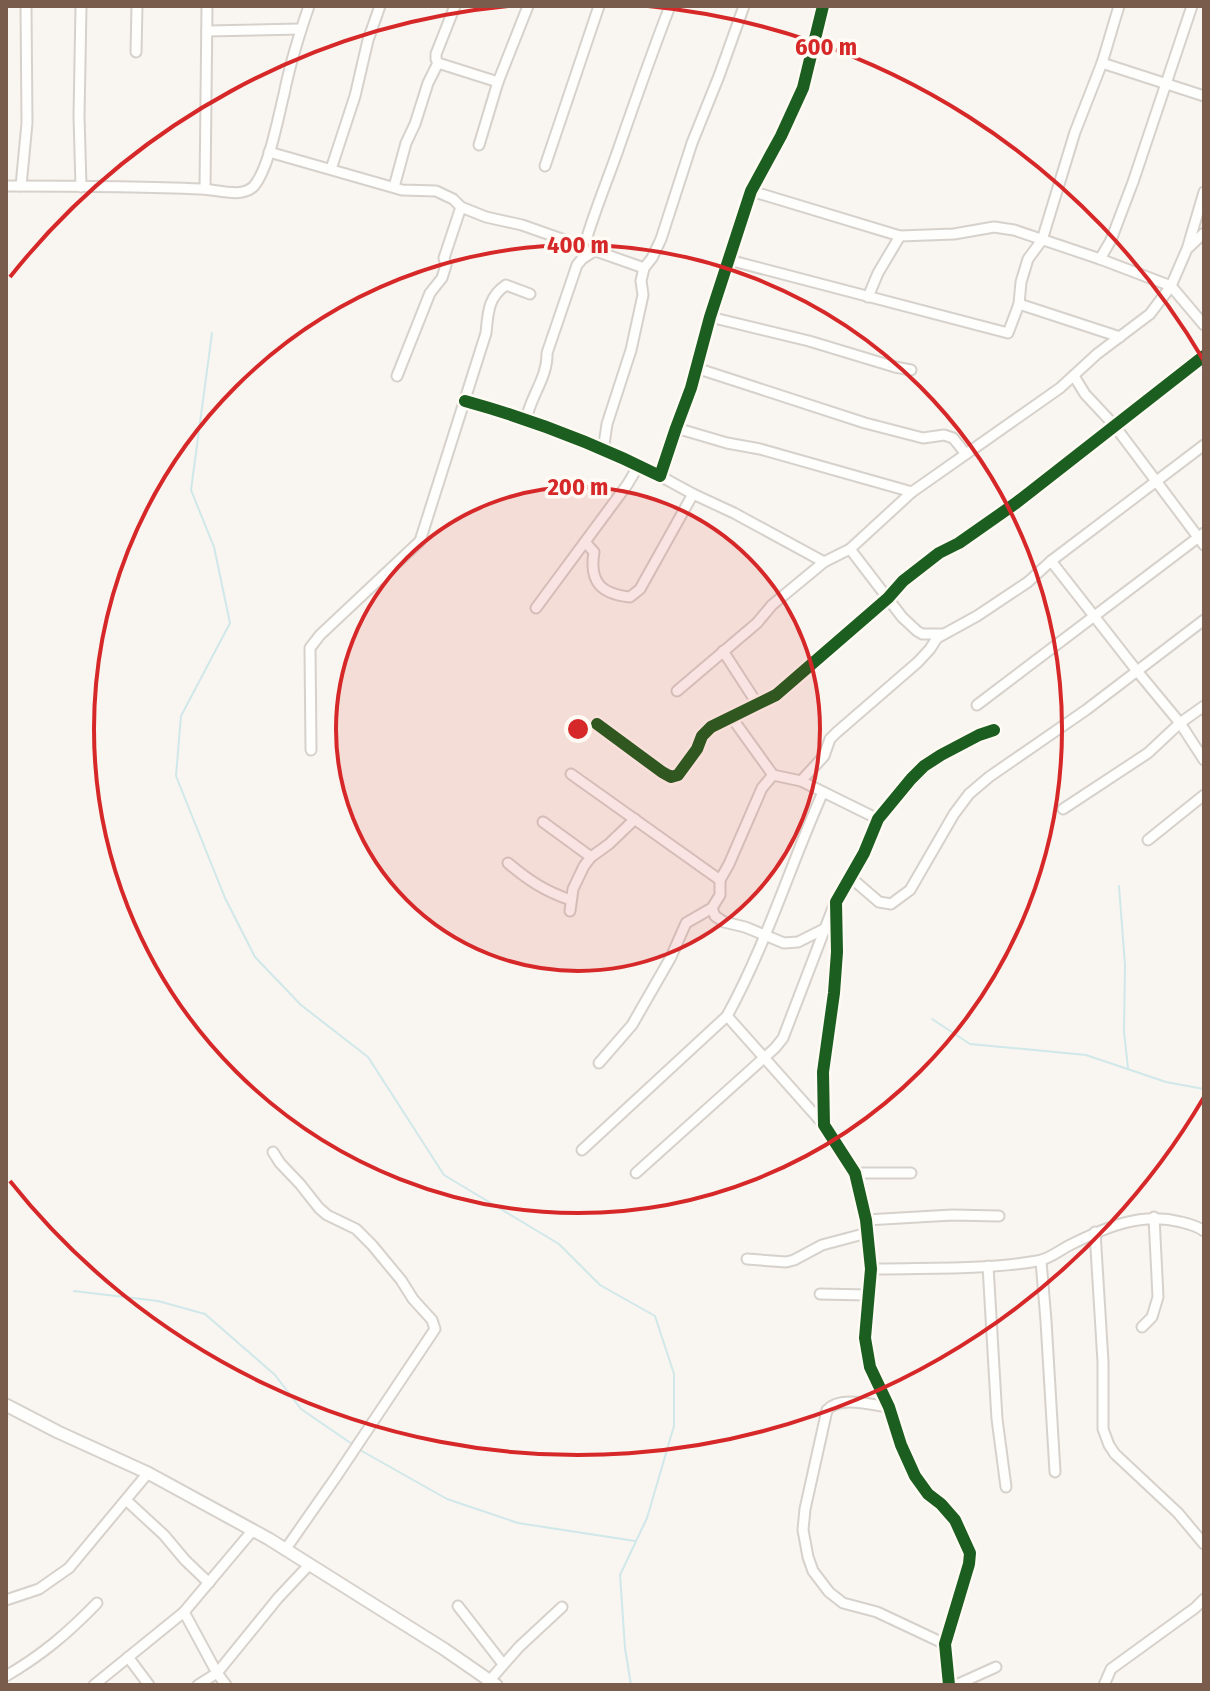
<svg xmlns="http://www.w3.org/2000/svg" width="1210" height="1691" font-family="'Fira Sans Condensed',sans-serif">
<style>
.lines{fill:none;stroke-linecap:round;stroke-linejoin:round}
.stream{stroke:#d0e8ea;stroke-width:2}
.minor-casing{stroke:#d7d1cb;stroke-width:13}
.tertiary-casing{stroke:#d7d1cb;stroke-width:15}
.minor{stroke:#fefefd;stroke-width:9}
.tertiary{stroke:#fefefd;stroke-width:11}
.cycleway-casing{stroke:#fffaf3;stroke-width:17}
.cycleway{stroke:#1b5e20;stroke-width:12}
.ring{fill:none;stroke:#d62828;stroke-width:4}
.centre{fill:#d62828;stroke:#fffaf3;stroke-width:4}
.ring-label{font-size:24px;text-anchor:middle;font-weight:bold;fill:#d62828;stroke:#fffaf3;stroke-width:7;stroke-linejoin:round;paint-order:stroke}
</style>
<rect width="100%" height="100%" fill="#f9f5f0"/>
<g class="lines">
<!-- stream -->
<g class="stream">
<path d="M212,333L191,490L214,547L230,623L181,716L176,776L225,898L255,957L301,1005L368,1057L444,1175L559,1244L600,1285L655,1316L674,1374V1426L647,1518L620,1575L625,1648L631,1685"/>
<path d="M1119,886L1125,965L1124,1032L1128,1068"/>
<path d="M932,1019L970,1044L1086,1055L1166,1082L1204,1089"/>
<path d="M74,1291L158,1301L205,1314L275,1375L301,1409L352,1444"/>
<path d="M360,1450L447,1499L518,1523L635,1541"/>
</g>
<defs>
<g id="minor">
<path d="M81,6L79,116L81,187"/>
<path d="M455,6L436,54V59L438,63L498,82"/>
<path d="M207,31L301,29"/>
<path d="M136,52L137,6"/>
<path d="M1102,63L1204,96"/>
<path d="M479,145L498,82L528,6"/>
<path d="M269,152L402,190L436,191L453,199L461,207L486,217L522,225L644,268"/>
<path d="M545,166L599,6"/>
<path d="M331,169L355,96L368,40L380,6"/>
<path d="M6,186C71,186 136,186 201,189C216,189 242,199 254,186C269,168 278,118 284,94C290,64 299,35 309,6"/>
<path d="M21,186L27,123L26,6"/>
<path d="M394,187L406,143L415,124L428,83L438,63"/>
<path d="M205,189L207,6"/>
<path d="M751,191L900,236L954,234L994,227L1014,230L1100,259L1171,286L1204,325"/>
<path d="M1188,246L1204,192"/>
<path d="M584,247C593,215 606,184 617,153C634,104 651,55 670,6"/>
<path d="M1100,259L1111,240L1133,182L1192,6"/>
<path d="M729,260L1008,333L1019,304L1021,282L1028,259L1042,240L1075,132L1102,63L1119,6"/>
<path d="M868,297L878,273L900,236"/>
<path d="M1019,304L1120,337"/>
<path d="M710,317L809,341L895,367L911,370"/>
<path d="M696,368L865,423L923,438L944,435L953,438L966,454"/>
<path d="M397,376L430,293L442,278L446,265L444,258L461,207"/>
<path d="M1074,376L1085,394L1114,425L1204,545"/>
<path d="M465,401C530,419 600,446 660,476L676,428L691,388L710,317L751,191L781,136L803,88L823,6"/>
<path d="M526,420C530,397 548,377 547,353L577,265L582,259L594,251"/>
<path d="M676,428L727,443L760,449L912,492"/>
<path d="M603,451L607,424L631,350L643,295L641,281L644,268L652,258L661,239L692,143L719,76L744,6"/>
<path d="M660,476L693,494L734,513L824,562"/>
<path d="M585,542L594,552C589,582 601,594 630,597L640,589L693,494"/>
<path d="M850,549L902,617L917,631L922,634H943"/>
<path d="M1051,561L1137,671L1180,723L1204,760"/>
<path d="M536,608L627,485L639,465"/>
<path d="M723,651L758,705"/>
<path d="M677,691L757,623L772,605L824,562L850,549L912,492L1060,388L1097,354L1150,314L1171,286L1187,249L1204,233"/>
<path d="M977,705L1204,533"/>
<path d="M732,718L773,775"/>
<path d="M597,724L662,772L671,777L678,775L697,749L702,736L711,727L776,695L888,598L903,581L939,553L959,543L1016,503L1204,356"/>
<path d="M311,750L310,648L320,635L420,541L486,333C488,313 488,297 506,285L530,294"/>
<path d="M571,774L720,880"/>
<path d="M1063,809L1148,753L1180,723L1204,706"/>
<path d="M878,819L801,781L824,756L830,739L836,733L918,662L930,649L937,638L977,616L1028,582L1051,561L1204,445"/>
<path d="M543,822L591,857"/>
<path d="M1148,840L1204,795"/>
<path d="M508,863C528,880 546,892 571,900"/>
<path d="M850,877L879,902L891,904L910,890L954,814L969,794L989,777L1086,710L1204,620"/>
<path d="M712,908L715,916L724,922L745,927L784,943L798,942L824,929"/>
<path d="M570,911L573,889L584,866L591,857L609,844L635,819"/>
<path d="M727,1016L824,1125"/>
<path d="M599,1063L632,1025L671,957L686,923L712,908L720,895V880L729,864L762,788L773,775L801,781"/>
<path d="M582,1150L727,1016C766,945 790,866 823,792"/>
<path d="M273,1152L280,1163L300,1184L319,1208L327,1215L356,1229L372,1245L401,1280L413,1299L432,1320L435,1329L336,1477L285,1550"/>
<path d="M636,1173L775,1048L783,1038L834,905"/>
<path d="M855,1173H911"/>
<path d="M866,1220L952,1215L999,1216"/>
<path d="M1095,1232L1103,1362V1429L1109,1445L1115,1454L1178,1513L1204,1544"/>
<path d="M747,1259L786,1262L794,1260L822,1245L867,1233"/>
<path d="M1041,1261L1046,1321L1055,1472"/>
<path d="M988,1266L997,1419L1006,1487"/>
<path d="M871,1269C923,1268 986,1270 1037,1261C1048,1260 1060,1250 1070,1245C1106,1227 1141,1212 1181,1222C1190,1224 1197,1226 1204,1231"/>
<path d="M820,1294L868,1295"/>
<path d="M1142,1327L1152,1317L1158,1297L1154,1217"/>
<path d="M889,1407C871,1405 840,1395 827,1410L805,1509L803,1530L808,1557L813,1571L829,1592L843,1603L877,1612L945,1644"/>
<path d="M126,1500L164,1535L185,1560L209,1583"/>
<path d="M6,1600L39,1589L69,1568L148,1473"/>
<path d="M458,1606L503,1664"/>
<path d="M184,1612L217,1673L226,1685"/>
<path d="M128,1657L149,1685"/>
<path d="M6,1676C42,1655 68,1633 97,1603"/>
<path d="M490,1680L519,1647L562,1607"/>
<path d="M94,1685L184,1612L253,1530"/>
<path d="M198,1685L217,1673L278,1598L309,1565"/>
<path d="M949,1685L945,1644L969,1564L970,1553L955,1520L941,1504L928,1494L915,1476L901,1445L889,1407L870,1367L865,1338L871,1269L866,1220L855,1173L824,1125L823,1072L834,993L837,952L836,902L864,853L878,819L911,779L924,766L941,755L979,735L994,730"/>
<path d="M956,1685L996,1667"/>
<path d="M1104,1685L1111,1669L1195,1608L1204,1599"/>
</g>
<path id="tertiary" d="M6,1405L58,1432L148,1473L269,1539L444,1649L496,1685"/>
</defs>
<!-- minor casing -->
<use href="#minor" class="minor-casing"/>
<!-- tertiary casing -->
<use href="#tertiary" class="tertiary-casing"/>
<!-- minor -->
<use href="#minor" class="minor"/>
<!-- tertiary -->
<use href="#tertiary" class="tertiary"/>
<defs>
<g id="cycleway">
<path d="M465,401C530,419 600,446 660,476L676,428L691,388L710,317L751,191L781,136L803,88L823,6"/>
<path d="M597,724L662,772L671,777L678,775L697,749L702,736L711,727L776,695L888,598L903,581L939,553L959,543L1016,503L1204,356"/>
<path d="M949,1685L945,1644L969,1564L970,1553L955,1520L941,1504L928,1494L915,1476L901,1445L889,1407L870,1367L865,1338L871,1269L866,1220L855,1173L824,1125L823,1072L834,993L837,952L836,902L864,853L878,819L911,779L924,766L941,755L979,735L994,730"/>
</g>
</defs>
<!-- cycleway casing -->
<use href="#cycleway" class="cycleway-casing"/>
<!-- cycleway -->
<use href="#cycleway" class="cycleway"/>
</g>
<!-- distance rings -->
<circle cx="578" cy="729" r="242" fill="#d62828" fill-opacity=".12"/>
<g class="ring">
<circle cx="578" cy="729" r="242"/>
<circle cx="578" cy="729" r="484"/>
<path d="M1204 1097A726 726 0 0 1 10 1181M10 277A726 726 0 0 1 508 6M648 6A726 726 0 0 1 1204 361"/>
</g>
<circle cx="578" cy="729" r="12" class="centre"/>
<g class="ring-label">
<text x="826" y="55">600 m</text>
<text x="578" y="253">400 m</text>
<text x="578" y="495">200 m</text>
</g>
<!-- border -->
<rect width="1210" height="1691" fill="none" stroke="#7a5c4d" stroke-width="16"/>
</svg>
